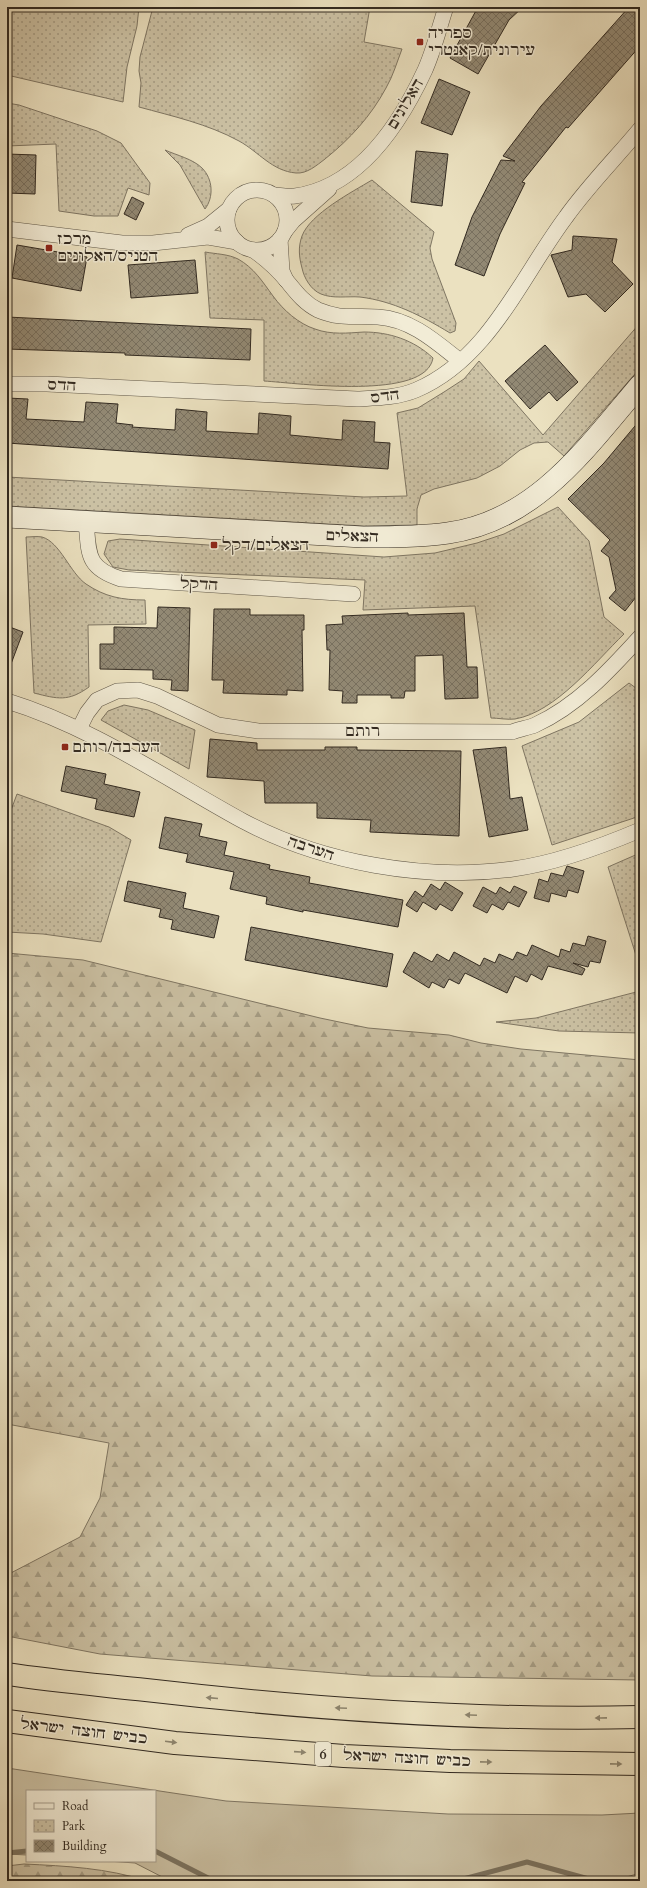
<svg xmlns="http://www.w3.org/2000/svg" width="647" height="1888" font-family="Cardo,'Frank Ruhl Libre',serif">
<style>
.grass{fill:#ccc2a5;stroke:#7f7663}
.forest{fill:url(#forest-firs);stroke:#7f7663}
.park{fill:url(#park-dots);stroke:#7f7663}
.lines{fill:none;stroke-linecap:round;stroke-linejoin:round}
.stream{stroke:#7b7360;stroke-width:5}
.building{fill:url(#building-cross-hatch);stroke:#322a21}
.street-casing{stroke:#605849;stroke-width:16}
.secondary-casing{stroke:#322a21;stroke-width:22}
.highway-casing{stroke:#322a21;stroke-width:24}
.street{stroke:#f2ecd6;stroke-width:15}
.secondary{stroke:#f2ecd6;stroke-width:21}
.highway{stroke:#ebe1c0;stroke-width:22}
.oneway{fill:#8e8670}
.poi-dot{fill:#8f2418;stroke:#f2ecd6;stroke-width:1.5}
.labels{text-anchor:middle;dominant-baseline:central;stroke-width:3;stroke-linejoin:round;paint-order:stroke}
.shield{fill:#f2ecd6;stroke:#6c6457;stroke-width:1}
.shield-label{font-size:14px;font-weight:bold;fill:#322a21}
.poi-label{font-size:15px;fill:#322a21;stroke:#f2ecd6;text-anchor:start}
.street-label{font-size:15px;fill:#322a21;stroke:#f2ecd6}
</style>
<defs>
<pattern id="forest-firs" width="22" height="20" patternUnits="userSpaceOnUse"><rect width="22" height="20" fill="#ccc2a5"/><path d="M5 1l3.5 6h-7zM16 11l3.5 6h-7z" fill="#a69e86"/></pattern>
<pattern id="park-dots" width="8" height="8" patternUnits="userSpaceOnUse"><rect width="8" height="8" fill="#ccc2a5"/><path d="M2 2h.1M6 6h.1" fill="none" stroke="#a69e86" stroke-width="1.8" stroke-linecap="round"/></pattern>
<pattern id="building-cross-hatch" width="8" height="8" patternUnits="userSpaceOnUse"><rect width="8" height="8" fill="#928974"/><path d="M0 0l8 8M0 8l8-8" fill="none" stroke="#78705f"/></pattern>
</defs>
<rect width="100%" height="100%" fill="#ebe1c0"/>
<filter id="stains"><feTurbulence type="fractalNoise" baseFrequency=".005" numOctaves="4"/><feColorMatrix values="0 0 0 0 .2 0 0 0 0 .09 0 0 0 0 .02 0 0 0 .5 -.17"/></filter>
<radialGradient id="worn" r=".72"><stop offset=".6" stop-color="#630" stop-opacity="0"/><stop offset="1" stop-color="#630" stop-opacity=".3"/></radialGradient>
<!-- grass -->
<path class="grass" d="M7,1768L226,1801L448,1814L602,1815L640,1813V1873L613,1881H170L135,1863L108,1861H155V1791H27V1855L7,1854Z"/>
<!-- forest -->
<g class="forest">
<path d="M7,953L83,960L320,1018L368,1028L449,1035L481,1043L521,1049L640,1060V1680L372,1676L100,1654L7,1636V1575L80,1537L100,1498L109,1443L7,1424Z"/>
<path d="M24,1864C66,1866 107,1868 147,1881H7V1866Z"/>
</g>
<!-- park -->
<g class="park">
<path d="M7,7H139L137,26L127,67L123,102L7,75Z"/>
<path d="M153,7H370L364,42L402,49C397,62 393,76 386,88C371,116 350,139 325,159C317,165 307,174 296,173C272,171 259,152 239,141C208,124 172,116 139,107L141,83L139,71L140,57Z"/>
<path d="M7,103L19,105L97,131L121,143L150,183L149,195L128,188L118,216H94L59,211L56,144L7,146Z"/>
<path d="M165,150C176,155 193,159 202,168C213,179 214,197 205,209L180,165Z"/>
<path d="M372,180L434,232L430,248L432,259L456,323L455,331L450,333C422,316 393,301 360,297C347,296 333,299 321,294C311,290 304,278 302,268C299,257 298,247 302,236C310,214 352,192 372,180Z"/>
<path d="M205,252C216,254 228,254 238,259C254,268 262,281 273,296C283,310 299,324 315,329C331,335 348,333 364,332C389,332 414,340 433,358C426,401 297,383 264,381V320L210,318Z"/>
<path d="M640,323V368L564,456L548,442L534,443L520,450L500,466L477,478L434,489L421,495L417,509V525L364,526L7,506V477L364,497L407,496L397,413L418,408L444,392L464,379L479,361L543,435Z"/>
<path d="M558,507L589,541L604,617L624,634C595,662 556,712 515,719C508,720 498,718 491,718L475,606L363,610L365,580L129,570L113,567L104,554L108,541L120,539L384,557L435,553L477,543L504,534Z"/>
<path d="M26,537C31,537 37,536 42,537C60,542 70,573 86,584C105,597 122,600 145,600L146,624L88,625L89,687C68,702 58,699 34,693Z"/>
<path d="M629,683L640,691V816L552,845L522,746L579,722Z"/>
<path d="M124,705L148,710L195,730L189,769L101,720L108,711Z"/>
<path d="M17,794L109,827L131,840L101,942L43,934L7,932V821Z"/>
<path d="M640,853V968L608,867Z"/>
<path d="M640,991V1033L559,1031L496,1022L536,1018Z"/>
</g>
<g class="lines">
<!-- stream -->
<g class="stream">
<path d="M155,1851L214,1881"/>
<path d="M7,1853L27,1851"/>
<path d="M456,1881L527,1862L596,1881"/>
<path d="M635,1881L640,1879"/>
</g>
</g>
<!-- building -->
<g class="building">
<path d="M478,7H523L509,20L478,74L450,58Z"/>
<path d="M629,7H640V46L568,128L566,127L522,182L525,183L500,234L484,276L455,265L472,217L501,160L515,161L503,156L541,106Z"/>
<path d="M439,79L470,92L452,135L421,123Z"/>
<path d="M416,151L448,154L442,206L411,202Z"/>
<path d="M7,154L36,155L35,194L7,193Z"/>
<path d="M132,197L144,203L136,220L124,214Z"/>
<path d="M573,236L617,239L612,262L633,284L605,312L586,294L568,297L551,255L572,250Z"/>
<path d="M17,245L87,257L81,291L12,278Z"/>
<path d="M195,260L198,293L131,298L128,265Z"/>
<path d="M7,317L251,329L250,360L125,355V353L7,349Z"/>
<path d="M545,345L578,382L557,401L549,392L530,409L505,381Z"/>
<path d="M7,398L28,399L26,419L84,422L86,402L118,404L116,423L133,425L132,427L175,430L176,409L207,412L206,431L258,434L259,413L291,416L290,435L342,440L343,420L375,422L374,442L390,443L388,469L7,443Z"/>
<path d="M640,420V592L625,611L609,598L616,590L609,557L601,551L610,540L568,499L604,463Z"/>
<path d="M158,607L190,608L188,691L171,690L172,680L153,679V670L100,669V644H114V627L157,628Z"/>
<path d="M214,609H250V615H304V630H302L303,691L287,690V695L223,693L224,680H212Z"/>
<path d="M408,613V615L464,613L467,667H477L478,698L445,699L443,655L415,656V691H405L404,698H391V695H357V703H342L343,691L329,690L330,650H327L326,625L343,624L342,616Z"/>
<path d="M7,626L23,632L8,672H7Z"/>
<path d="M210,739L257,743V750H325V747H357V750L461,751L459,836L370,832L371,820L317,818V803H265L264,781L207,777Z"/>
<path d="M506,747L510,799L522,797L528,830L489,837L473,750Z"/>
<path d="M66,766L106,774L104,784L140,792L134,817L95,809L97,799L61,791Z"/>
<path d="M165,817L202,824L199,836L227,842L224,855L270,865L269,869L310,877L309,883L403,900L398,927L303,910V912L266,904L267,897L230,889L234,872L186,862L188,854L159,848Z"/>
<path d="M567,866L584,871L578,893L568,890L566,897L551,893L549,902L534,898L539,879L548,882L551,873L563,876Z"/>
<path d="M128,881L186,893L183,908L219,916L214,938L171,929L173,920L159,917L161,909L124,901Z"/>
<path d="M445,882L463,893L452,911L440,904L436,910L423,902L417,912L406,905L415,891L423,897L431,884L440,890Z"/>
<path d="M514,886L527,892L519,907L508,902L503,910L492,904L487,913L473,906L483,887L496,894L500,887L510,893Z"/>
<path d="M251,927L393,954L387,987L245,960Z"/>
<path d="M588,936L606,941L600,963L590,961L588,967L573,963L585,969L582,975L548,966L542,980L531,974L527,982L515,976L507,993L465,973L459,984L449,979L444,988L432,982L429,988L403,972L414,952L432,962L437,954L449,961L454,952L480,966L484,958L495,963L499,954L513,960L517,952L527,956L532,945L559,957L561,949L570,952L573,943L585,946Z"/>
</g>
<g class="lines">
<defs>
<g id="street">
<circle cx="257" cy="220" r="30"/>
<path d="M274,195C281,195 288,197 295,196C359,187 400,124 425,70C434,50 439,28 446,7"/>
<path d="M7,229L122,243H153L208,237L237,242"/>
<path d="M285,231L293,221L329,189"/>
<path d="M188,235L208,226L229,209"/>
<path d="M280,239L282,271L286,280"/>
<path d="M253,250C266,259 277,269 287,281C296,292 304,303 318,310C342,320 353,315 378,317C411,319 436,342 460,361"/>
<path d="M7,384H47L357,399C376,398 397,398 416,390C489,359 521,277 566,217C588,186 616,158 640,129"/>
<path d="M86,521C89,554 86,568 121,579L353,594"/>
<path d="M7,701C92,727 166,779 243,821C322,863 425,881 513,869C557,863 600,847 640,830"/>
<path d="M79,729L87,713L97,700L117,691L138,690L157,696L218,725L258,731L512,732C519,729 528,728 535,725C577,706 610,670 640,637"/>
</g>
<path id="secondary" d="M7,517L363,537C392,537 420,537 448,533C536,521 587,447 640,385"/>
<g id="highway">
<path d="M7,1674C53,1681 100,1685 146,1690C310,1709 476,1721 640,1717"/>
<path d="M7,1721L175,1743L344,1756L450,1761L640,1764"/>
</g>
</defs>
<!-- street casing -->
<use href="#street" class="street-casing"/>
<!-- secondary casing -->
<use href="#secondary" class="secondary-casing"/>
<!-- highway casing -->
<use href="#highway" class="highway-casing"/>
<!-- street -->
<use href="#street" class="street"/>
<!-- secondary -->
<use href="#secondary" class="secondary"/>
<!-- highway -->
<use href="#highway" class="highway"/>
</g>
<!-- one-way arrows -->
<defs><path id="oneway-solid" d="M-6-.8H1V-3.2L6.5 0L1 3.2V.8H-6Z"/></defs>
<g class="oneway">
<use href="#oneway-solid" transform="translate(212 1698) rotate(-175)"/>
<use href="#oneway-solid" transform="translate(341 1708) rotate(-177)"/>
<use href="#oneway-solid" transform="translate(471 1715) rotate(-177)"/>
<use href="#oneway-solid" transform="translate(601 1718) rotate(179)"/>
<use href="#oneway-solid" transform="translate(171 1742) rotate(7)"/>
<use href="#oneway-solid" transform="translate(300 1752) rotate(4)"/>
<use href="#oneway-solid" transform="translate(486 1762) rotate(1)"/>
<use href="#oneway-solid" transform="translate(616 1764) rotate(1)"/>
</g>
<!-- markers -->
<g class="poi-dot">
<rect x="416" y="38" width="8" height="8" rx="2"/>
<rect x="45" y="244" width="8" height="8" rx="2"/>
<rect x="210" y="541" width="8" height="8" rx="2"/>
<rect x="61" y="743" width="8" height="8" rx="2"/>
</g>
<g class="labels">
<!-- shield labels -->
<rect class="shield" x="315" y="1742" width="16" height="24" rx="3"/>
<g class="shield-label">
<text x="323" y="1754">6</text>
</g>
<!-- poi labels -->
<g class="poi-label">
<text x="428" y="33">ספריה<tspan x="428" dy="17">עירונית/קאנטרי</tspan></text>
<text x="57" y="239">מרכז<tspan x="57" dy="17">הטניס/האלונים</tspan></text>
<text x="222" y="545">הצאלים/דקל</text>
<text x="73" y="747">הערבה/רותם</text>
</g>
<!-- street labels -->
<g class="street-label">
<text transform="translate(405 104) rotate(-59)">האלונים</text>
<text transform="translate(62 385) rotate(2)">הדס</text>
<text transform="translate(385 396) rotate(-8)">הדס</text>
<text transform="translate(352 536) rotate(2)">הצאלים</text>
<text transform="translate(199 584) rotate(3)">הדקל</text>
<text x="363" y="731">רותם</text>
<text transform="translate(311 848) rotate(19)">הערבה</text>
<text transform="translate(84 1731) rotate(7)">כביש חוצה ישראל</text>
<text transform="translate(407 1758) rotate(3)">כביש חוצה ישראל</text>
</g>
</g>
<!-- margin -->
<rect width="647" height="1888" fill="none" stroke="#ebe1c0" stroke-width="24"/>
<rect x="8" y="8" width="631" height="1872" fill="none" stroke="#322a21" stroke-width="2"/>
<rect x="12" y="12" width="623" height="1864" fill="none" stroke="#322a21"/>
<!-- legend -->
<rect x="26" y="1790" width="130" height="72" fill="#f2ecd6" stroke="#a59e8e"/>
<rect x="34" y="1803" width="20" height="6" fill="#f2ecd6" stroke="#a59e8e"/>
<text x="62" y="1810" font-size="12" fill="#322a21">Road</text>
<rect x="34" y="1820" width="20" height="12" fill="url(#park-dots)" stroke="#a59e8e"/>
<text x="62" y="1830" font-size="12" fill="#322a21">Park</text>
<rect x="34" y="1840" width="20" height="12" fill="url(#building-cross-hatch)" stroke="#a59e8e"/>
<text x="62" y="1850" font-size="12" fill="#322a21">Building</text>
<rect width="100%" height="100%" filter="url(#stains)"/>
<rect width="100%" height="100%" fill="url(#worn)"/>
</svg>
